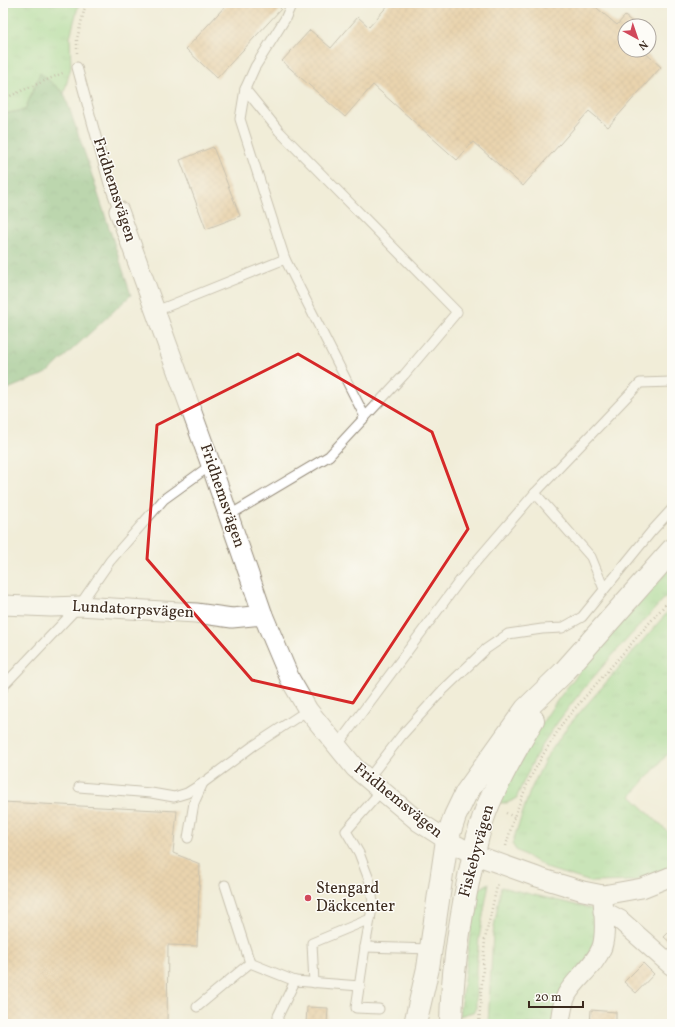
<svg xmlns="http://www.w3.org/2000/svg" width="675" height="1027" font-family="Vollkorn,serif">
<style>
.grass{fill:url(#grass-tufts);stroke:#6a8257}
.forest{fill:url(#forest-crowns);stroke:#5b724c}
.building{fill:url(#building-cross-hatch)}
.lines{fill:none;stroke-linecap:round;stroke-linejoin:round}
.service-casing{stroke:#968c7b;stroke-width:11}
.minor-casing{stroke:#968c7b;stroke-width:21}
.tertiary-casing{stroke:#968c7b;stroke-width:24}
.path{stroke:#968c7b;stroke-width:2.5;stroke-dasharray:1 3;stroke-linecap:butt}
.service{stroke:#fff;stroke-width:9}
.minor{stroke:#fff;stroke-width:19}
.tertiary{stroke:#fff;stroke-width:22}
.marked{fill:none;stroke:#d62828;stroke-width:3;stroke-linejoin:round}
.poi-dot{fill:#d1495b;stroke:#fdfcf7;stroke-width:1.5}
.labels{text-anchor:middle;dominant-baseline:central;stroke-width:3;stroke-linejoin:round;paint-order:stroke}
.street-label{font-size:16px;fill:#3b2a1e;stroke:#fdfcf7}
.poi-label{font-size:16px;fill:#3b2a1e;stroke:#fdfcf7;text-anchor:start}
</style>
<defs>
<pattern id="grass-tufts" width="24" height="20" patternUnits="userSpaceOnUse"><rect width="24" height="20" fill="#9ada90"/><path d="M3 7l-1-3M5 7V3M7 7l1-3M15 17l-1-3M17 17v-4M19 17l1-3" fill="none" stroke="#86bb7c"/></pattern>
<pattern id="forest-crowns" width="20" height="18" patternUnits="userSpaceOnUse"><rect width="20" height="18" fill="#7bba7a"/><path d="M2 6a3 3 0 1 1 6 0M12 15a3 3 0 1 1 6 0" fill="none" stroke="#669763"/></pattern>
<pattern id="building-cross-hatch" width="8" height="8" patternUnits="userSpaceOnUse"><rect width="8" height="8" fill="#e1b579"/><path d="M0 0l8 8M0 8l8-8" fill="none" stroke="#b89363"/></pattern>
</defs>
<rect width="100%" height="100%" fill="#fdfcf7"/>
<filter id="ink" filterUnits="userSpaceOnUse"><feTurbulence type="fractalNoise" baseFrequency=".025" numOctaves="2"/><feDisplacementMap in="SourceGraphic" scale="8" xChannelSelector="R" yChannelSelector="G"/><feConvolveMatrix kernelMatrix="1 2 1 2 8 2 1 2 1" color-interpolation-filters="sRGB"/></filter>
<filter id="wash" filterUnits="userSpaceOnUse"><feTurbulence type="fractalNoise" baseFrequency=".012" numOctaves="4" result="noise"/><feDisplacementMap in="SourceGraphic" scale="16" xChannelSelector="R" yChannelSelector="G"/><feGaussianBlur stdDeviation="0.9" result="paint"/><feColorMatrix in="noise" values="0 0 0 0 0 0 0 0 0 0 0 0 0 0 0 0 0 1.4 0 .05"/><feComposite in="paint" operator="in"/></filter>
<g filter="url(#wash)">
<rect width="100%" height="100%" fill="#f1edd8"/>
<!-- grass -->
<g class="grass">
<path d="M3,3H79L70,37L71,67L64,93L40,74L25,110L3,114Z"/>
<path d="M672,566V590C628,639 580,687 544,742C533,760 524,780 516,799L507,803H499C516,770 532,736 554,705C589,656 632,612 672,566Z"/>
<path d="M672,607V749L631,796L672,836V864L665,869L634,881L591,882L549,869L516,850L512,844L530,791L546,758L568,726Z"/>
<path d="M489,883L479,938L476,969V1008L473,1012L459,1016L476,891Z"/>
<path d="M501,887L593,909L597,937L554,1024H488L493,933Z"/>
</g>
<!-- forest -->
<path class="forest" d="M40,73L64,93L87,160L131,295L47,373L3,391V114L25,110Z"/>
<g id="blocks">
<!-- building -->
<g class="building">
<path d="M228,3H275L281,9L217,78L186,49Z"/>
<path d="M390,3H591L617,25L625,16L637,26H625V50H642L661,67L608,127L589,111L523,186L473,142L457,160L373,85L345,117L282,61L310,30L331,48L358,17L369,27Z"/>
<path d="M213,147L240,216L206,229L180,160Z"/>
<path d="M3,802L177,811L173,853L200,864L197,946L168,945L167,1024H3Z"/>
<path d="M672,929V944L664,937Z"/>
<path d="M643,963L654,974L636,993L624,982Z"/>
<path d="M307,1007L328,1008L327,1024H306Z"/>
<path d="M591,1010L616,1012V1024H590Z"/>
</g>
</g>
</g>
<g filter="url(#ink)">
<use href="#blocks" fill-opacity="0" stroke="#968c7b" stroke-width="1"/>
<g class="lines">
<defs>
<g id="service">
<path d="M77,67L109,184L119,211"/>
<path d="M245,89L240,119L285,259"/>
<path d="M156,311L285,259L365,417"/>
<path d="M535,493L591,557L604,589"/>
<path d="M228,516L329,456L404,375L457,312L279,131L245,89L255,67L285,19L292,3"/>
<path d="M3,688L6,683L79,606L110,561L164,499L211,465"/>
<path d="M337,746L461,579L535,493L640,383L672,382"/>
<path d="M368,779L402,735L440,693L486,649L508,634L542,629L562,628L582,617L651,532L672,509"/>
<path d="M79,787L151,793L174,797L187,793L203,783L253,746L308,710"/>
<path d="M188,838L194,803L203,783"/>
<path d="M225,885L250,963L295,981"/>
<path d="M365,947L431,949"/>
<path d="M314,983L312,943L370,919"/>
<path d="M197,1007L250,963"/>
<path d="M379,1009L356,1008L365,947L373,903L370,882L359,853L346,831L382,790"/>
<path d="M278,1024V1016L295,981L360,986"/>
</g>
<g id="minor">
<path d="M119,211L211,465L263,615L290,679L308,710L355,768L419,822L447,840L473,854L537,877L583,891L603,895L642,888L672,876"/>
<path d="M3,605L51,607L79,606L196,613L232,618L263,615"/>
<path d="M603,911L620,920L672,966"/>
<path d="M560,1024C561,1014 562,1004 567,994C577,977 595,966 602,947C607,931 603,911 603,895"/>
</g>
<g id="tertiary">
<path d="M415,1024L428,968L447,840L455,816L466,793L526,709L563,673L672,550"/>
<path d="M451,1024C452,974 459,925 469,877C474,852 479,826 489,803C501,775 517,747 533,720"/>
</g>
</defs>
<!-- service casing -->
<use href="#service" class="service-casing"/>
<!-- minor casing -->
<use href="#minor" class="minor-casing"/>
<!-- tertiary casing -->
<use href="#tertiary" class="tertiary-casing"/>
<!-- path -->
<g class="path">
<path d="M77,53V39L86,3"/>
<path d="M3,99L65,72"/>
<path d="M506,813L514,817"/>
<path d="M506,846L514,817L529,780L544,753L564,721L672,597"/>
<path d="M479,1024L485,939L498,882"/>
</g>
<!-- service -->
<use href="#service" class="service"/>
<!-- minor -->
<use href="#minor" class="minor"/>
<!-- tertiary -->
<use href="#tertiary" class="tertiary"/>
</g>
</g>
<!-- marked area -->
<path d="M0 0H675V1027H0ZM298,354L432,432L468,529L353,703L252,680L147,559L157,425Z" fill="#f1edd8" fill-opacity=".55" fill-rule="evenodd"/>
<path class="marked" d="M298,354L432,432L468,529L353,703L252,680L147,559L157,425Z"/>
<!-- markers -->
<circle class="poi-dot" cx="308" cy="898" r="4"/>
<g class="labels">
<!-- street labels -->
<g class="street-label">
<text transform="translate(114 190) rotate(72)">Fridhemsvägen</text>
<text transform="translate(222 496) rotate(71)">Fridhemsvägen</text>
<text transform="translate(133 610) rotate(3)">Lundatorpsvägen</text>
<text transform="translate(398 801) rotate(39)">Fridhemsvägen</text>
<text transform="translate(477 851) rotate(-75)">Fiskebyvägen</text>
</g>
<!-- poi labels -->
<g class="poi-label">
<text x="316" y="889">Stengard<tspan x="316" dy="18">Däckcenter</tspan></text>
</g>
</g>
<!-- margin -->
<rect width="675" height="1027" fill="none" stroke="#fdfcf7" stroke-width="16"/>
<!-- north arrow -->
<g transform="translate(637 38) rotate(140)"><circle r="19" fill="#fdfcf7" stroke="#afa8a0"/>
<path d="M0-3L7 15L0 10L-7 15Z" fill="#d1495b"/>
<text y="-6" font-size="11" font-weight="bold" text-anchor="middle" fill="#3b2a1e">N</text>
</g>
<!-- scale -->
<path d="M529 1001v6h54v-6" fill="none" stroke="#3b2a1e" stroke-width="2"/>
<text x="535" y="1001" font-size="12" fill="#3b2a1e" stroke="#fdfcf7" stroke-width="3" paint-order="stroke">20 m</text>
</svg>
